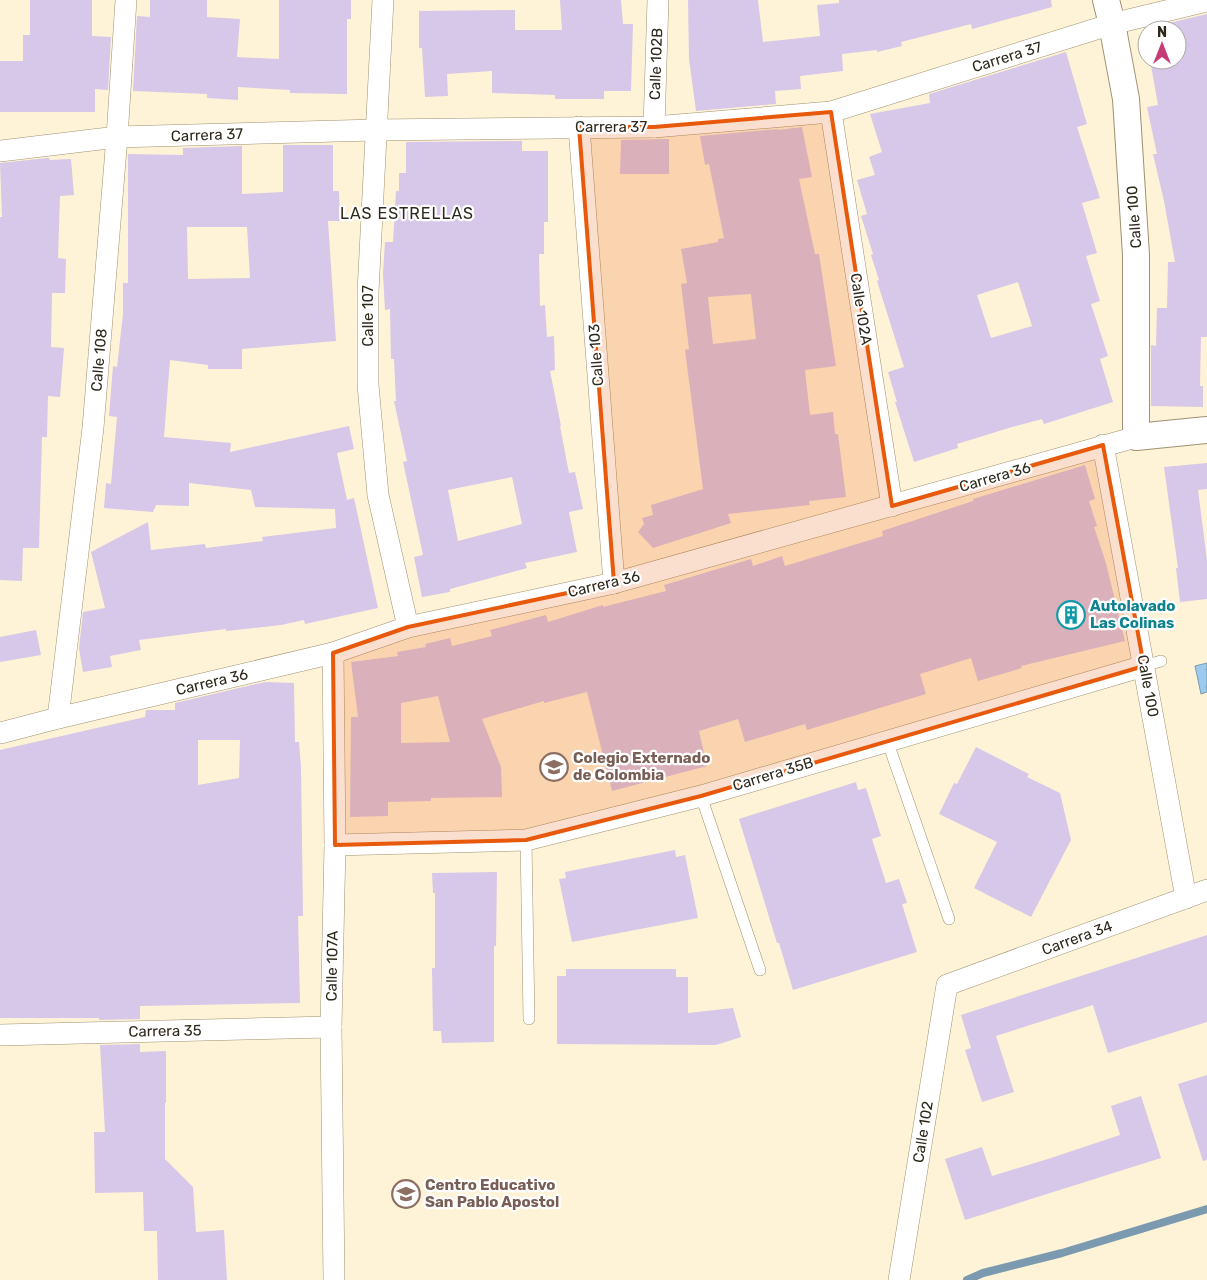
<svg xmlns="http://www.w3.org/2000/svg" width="1207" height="1280" font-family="Rubik,sans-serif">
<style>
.water{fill:url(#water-ripples);stroke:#7b9ab0}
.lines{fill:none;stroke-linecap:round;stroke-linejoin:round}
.stream{stroke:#7b9ab0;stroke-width:8}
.building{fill:#d7c7e8;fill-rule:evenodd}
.service-casing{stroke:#9f9171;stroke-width:12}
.minor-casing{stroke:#9f9171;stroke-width:22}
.tertiary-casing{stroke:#9f9171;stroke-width:28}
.service{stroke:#fff;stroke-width:11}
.minor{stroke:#fff;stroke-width:21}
.tertiary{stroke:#fff;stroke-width:26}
.marked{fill:#e8590c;fill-opacity:0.2;stroke:#e8590c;stroke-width:4;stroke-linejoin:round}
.labels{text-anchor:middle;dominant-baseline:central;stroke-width:4.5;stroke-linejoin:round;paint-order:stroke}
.street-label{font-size:15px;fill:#2e291c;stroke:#fff}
.culture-label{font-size:15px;font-weight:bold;fill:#0d838f;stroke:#fff;text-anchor:start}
.education-label{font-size:15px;font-weight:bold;fill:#785e54;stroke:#fff;text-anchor:start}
.neighbourhood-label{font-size:16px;letter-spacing:1px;fill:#2e291c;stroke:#fff}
</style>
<defs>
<pattern id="water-ripples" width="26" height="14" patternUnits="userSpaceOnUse" patternTransform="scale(1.25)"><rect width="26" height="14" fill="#9ccbef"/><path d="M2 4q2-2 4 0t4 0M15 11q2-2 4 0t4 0" fill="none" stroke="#87aecc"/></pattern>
</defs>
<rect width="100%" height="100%" fill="#fff3d7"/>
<!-- water -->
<path class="water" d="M1207,663V692L1201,694L1195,666Z"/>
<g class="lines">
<!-- stream -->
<path class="stream" d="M967,1280L983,1273L1062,1253L1207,1209"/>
</g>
<!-- building -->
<g class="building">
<path d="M30,0H92V36L111,37L108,90L95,89V112H0V61H23V35H30Z"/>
<path d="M150,0H207V17L240,19L237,57L279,59V0H351V19H347V94L290,93V90L238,87V100L207,98V94L133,91L137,16L150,17Z"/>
<path d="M560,0H621L623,24H633L631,91H604V99H555V95L492,93V71L447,74L448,96L425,97L422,48H419V11L515,10V30H562Z"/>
<path d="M688,0H758L763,42L820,36L817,5L839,3V0H1051L1052,7L972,29L971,24L901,42L902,46L877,52V50L842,54L843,71L800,76L801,89L775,91L776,104L696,111L689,59Z"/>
<path d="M1207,14V337H1201L1200,386H1203V407L1151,406V345L1156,346L1157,308H1167L1168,262H1175L1164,201L1153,154H1157L1147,107L1158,105L1150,60H1177V30H1147V45L1144,29Z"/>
<path d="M1066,52L1087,124L1077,127L1100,198L1082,203L1097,253L1086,256L1100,301L1091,304L1108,356L1100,359L1113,402L1044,424L1042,419L1012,427L957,444L958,448L914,462L895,402H897L888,372L904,367L877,281L879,280L871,255L873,254L861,216L867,214L857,180L875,175L869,157L882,152L870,114L930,103L929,94ZM1018,282L1032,326L991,338L977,295Z"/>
<path d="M802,127L812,177L799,179L815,254H819L836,366L805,370L810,415L833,412L835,434H838L846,497L809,501L810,505L728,514L731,523L653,548L638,532L644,524L642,518L653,515L651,505L703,489L685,350L689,349L681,284L687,283L681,249L718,242V239L724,238L709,164L705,165L700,136L778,129V130ZM751,294L756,339L713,344L708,297Z"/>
<path d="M665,139H669V174H620L621,140Z"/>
<path d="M522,141V151H548V222H544V254H539L540,306L545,305L547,337L554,336L555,370L550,371L561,426H560L569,473L575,472L583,509L569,512L577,552L525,563L527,568L450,589V592L422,597L414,557L423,555L403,462L407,461L394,401H396L394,359H391L390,309L385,310L383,273L385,242H393L396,191H399V173H406V142ZM512,477L522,524L458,541L448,490Z"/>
<path d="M283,145H333V191H339L340,221H328L336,341L242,349V369H208V365L170,360L164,437L231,443L230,452L349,426L354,449L337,453L347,500L354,498L378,608L305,624L304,620L281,625L226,631V629L139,640L141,650L110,656L112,667L83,672L79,648L83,612L105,608L91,552L148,522L151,550L205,544L206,548L263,541L262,537L336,528L335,509L255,507L251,490L189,483V506L156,505L153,512L104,508L106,483L111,484L117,417L109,416L113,366L117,367L123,314V283H128V154L183,155V148L242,146V194L283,192ZM187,227H247L250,278L188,279Z"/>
<path d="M47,158H49L50,160L71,159L74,195L60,196L58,258L66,259L65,293H52L51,347L64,348L60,397L48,396L47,437H42L39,548H23L22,581L0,580V217H2L0,163Z"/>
<path d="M1207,463V489L1198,490L1207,560V599L1180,602L1176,568H1178L1164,467Z"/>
<path d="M1085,465L1095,499L1089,501L1097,526L1094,527L1106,563L1125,641L1021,666L1022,668L978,681L971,658L920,674L926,694L807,730L805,724L745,742L738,719L699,731L707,766L612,791L587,692L544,703V701L482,719L501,767L502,797L431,798V801L388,802V816L350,817L351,717H358L351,662L398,656L397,652L426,647L425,644L450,638L452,646L492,636L490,630L546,615L548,622L603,605V607L666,591L664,585L751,559L753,566L782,556L785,566L883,536L882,531L973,501V499ZM438,696L450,742L401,743V703Z"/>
<path d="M36,630L41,655L0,662V637Z"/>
<path d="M265,682L294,683L295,742H299L301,766L303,916H298L300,1003L140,1006V1019L99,1020V1018H0V750L145,717L146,710H175V703ZM198,740H240L239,778L198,785Z"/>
<path d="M976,747L1029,774L1027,777L1060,793L1071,840L1031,917L974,888L997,842L939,814L954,783L957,784Z"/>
<path d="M856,782L858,790L866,788L881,836L872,839L886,883L899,879L907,903L902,904L917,952L793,990L779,943H777L739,819Z"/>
<path d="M675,850L676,857L685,855L698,918L572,942L559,879L566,878L565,872Z"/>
<path d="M497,872L496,946H494V1042L442,1043L441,1031H433L432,968H435V893H433L432,873Z"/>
<path d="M1207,935V1022L1108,1053L1093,1005L996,1036L1014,1092L982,1102L965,1050L971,1048L961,1015Z"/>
<path d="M566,969H676V977H688V1013L733,1008L741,1037L716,1045L557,1044V976H566Z"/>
<path d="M140,1044V1052L166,1051V1103H165V1159L193,1187L196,1232L224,1230L227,1280H158L157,1231H144L143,1192L95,1193L94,1132H105L100,1045Z"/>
<path d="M1207,1075V1160L1203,1161L1178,1084Z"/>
<path d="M1141,1096L1161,1158L965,1220L945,1159L982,1147L992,1176L1051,1158L1120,1135L1111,1106Z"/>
</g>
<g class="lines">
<defs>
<g id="service">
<path d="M1144,666L1161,661"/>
<path d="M887,740L949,919"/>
<path d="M701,796L760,970"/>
<path d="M526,840L529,1019"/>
</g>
<g id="minor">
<path d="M383,0L368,292V385L378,495L408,627"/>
<path d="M831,112L892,506"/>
<path d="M579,127L614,583"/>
<path d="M654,127L658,0"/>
<path d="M0,151L117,137L375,130L654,127L831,112L1112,24L1207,1"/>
<path d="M1103,445L1186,898"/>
<path d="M333,653L335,845L331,1027L334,1280"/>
<path d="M58,718L93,428L117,137L126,0"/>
<path d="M0,733L58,718L333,653L408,627L614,583L1136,437"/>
<path d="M335,845L526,840L701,796L1144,666"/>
<path d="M0,1035L331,1027"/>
<path d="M899,1280L947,985L1207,890"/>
</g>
<path id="tertiary" d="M1106,0L1112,24L1126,99L1136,255V437L1207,430"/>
</defs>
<!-- service casing -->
<use href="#service" class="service-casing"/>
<!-- minor casing -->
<use href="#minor" class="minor-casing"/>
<!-- tertiary casing -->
<use href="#tertiary" class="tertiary-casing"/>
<!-- service -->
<use href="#service" class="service"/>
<!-- minor -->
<use href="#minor" class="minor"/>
<!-- tertiary -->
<use href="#tertiary" class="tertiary"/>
</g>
<!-- marked area -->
<path class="marked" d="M831,112L892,506L1103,445L1144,666L701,796L526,840L335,845L333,653L408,627L614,583L579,127H654Z"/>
<!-- icons -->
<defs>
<symbol id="building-ring" viewBox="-11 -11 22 22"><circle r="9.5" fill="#fff" stroke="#0f9aa8" stroke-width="1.5"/><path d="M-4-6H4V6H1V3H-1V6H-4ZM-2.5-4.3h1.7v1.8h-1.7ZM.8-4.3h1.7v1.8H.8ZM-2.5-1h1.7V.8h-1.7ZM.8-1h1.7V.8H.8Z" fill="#0f9aa8"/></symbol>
<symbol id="school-ring" viewBox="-11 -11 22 22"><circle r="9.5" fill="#fff" stroke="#8d6e63" stroke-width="1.5"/><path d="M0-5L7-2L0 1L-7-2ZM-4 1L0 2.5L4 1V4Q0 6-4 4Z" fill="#8d6e63"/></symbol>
</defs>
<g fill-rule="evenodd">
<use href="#building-ring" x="1055" y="599" width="32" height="32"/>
<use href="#school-ring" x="538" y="751" width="32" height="32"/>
<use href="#school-ring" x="390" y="1178" width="32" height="32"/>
</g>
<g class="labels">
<!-- street labels -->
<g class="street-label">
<text transform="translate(1007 57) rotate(-17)">Carrera 37</text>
<text transform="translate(656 64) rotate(-88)">Calle 102B</text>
<text x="611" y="127">Carrera 37</text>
<text transform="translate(207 135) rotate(-2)">Carrera 37</text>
<text transform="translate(1134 217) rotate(-94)">Calle 100</text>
<text transform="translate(861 309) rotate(81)">Calle 102A</text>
<text transform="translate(368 316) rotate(-90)">Calle 107</text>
<text transform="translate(596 355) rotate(-94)">Calle 103</text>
<text transform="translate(99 360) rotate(-85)">Calle 108</text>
<text transform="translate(995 477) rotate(-16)">Carrera 36</text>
<text transform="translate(604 584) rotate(-13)">Carrera 36</text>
<text transform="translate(212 682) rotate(-13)">Carrera 36</text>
<text transform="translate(1148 686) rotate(80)">Calle 100</text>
<text transform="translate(773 774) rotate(-17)">Carrera 35B</text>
<text transform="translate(1077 938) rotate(-20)">Carrera 34</text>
<text transform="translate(332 966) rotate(-89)">Calle 107A</text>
<text transform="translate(165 1031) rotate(-1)">Carrera 35</text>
<text transform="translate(923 1132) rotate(-81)">Calle 102</text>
</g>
<!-- culture labels -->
<g class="culture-label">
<text x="1090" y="606">Autolavado<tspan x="1090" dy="17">Las Colinas</tspan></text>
</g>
<!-- education labels -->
<g class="education-label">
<text x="573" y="758">Colegio Externado<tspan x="573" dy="17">de Colombia</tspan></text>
<text x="425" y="1185">Centro Educativo<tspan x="425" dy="17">San Pablo Apostol</tspan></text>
</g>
<!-- neighbourhood labels -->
<g class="neighbourhood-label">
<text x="407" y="213">LAS ESTRELLAS</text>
</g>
</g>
<!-- north arrow -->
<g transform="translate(1162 45)"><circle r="24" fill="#ffffff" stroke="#aba9a4"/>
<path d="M0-4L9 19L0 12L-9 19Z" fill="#c53c77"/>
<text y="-8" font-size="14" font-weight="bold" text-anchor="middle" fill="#2e291c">N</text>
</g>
</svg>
